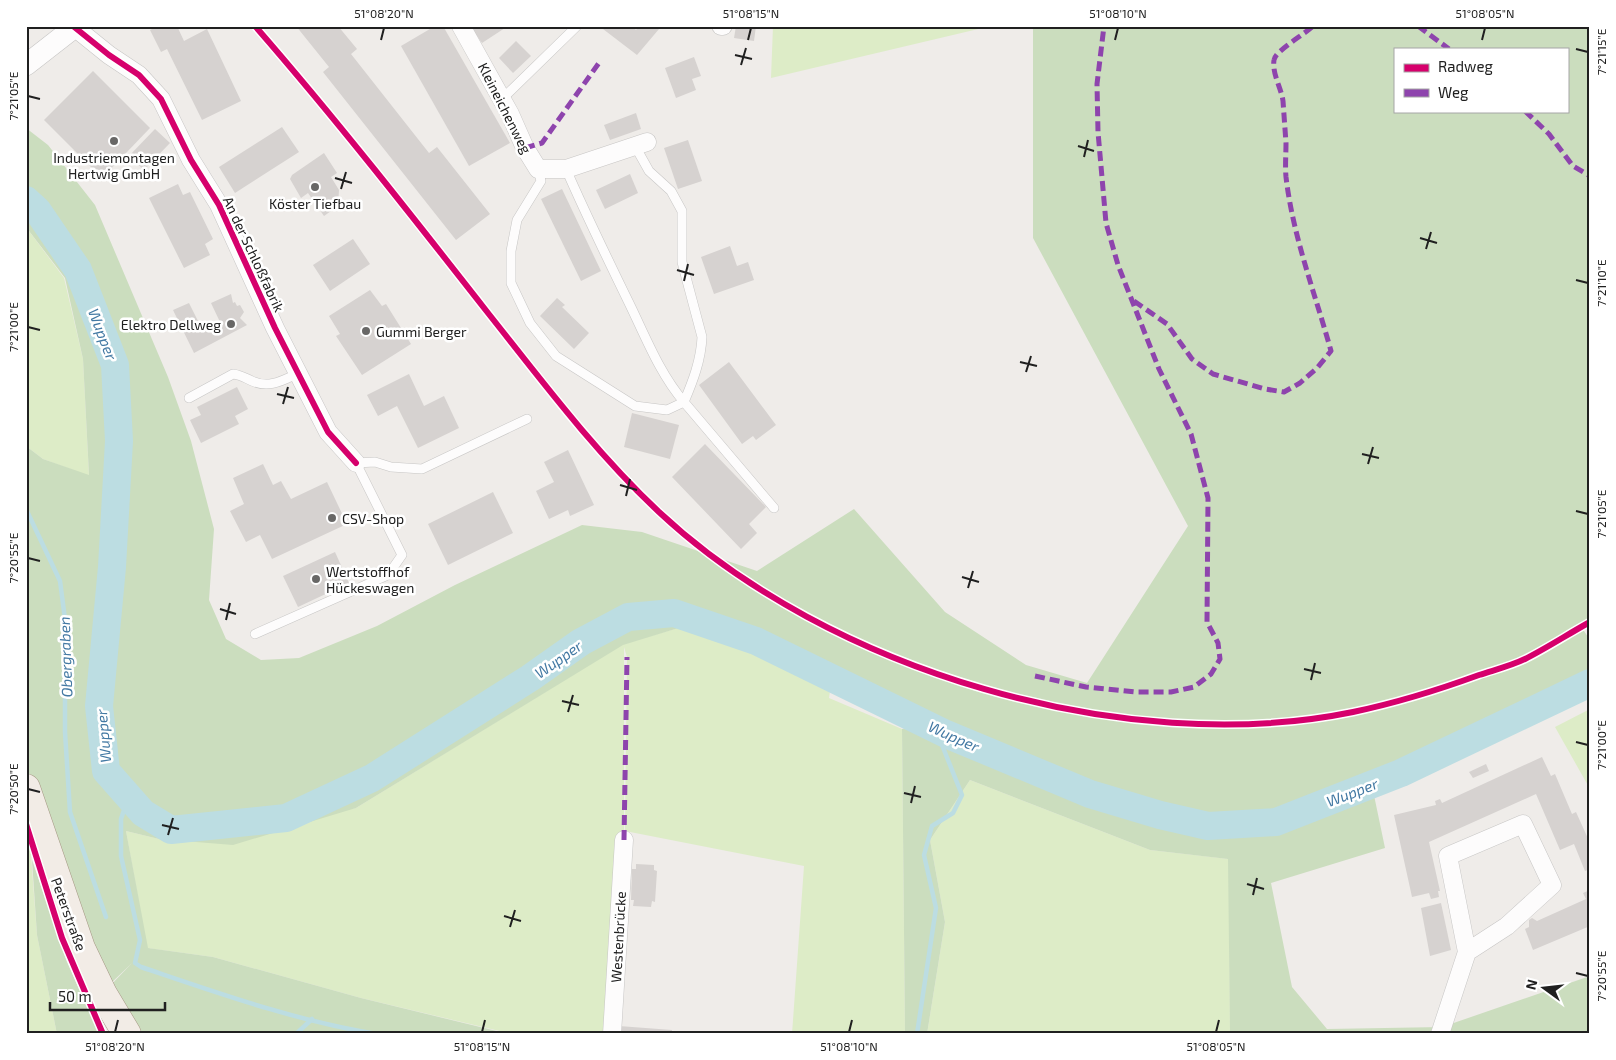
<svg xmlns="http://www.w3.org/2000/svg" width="1616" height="1060" font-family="'Exo 2',sans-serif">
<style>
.grass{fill:#ddecc7}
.forest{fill:#cbddbe;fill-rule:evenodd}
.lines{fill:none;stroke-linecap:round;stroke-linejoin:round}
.stream{stroke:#bcdde2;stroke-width:4.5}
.river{stroke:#bcdde2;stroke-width:28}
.building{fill:#d6d2d0}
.service-casing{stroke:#c7c6c5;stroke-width:10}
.minor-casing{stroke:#c7c6c5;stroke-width:19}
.tertiary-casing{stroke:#c7c6c5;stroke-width:22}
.primary-casing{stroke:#a69885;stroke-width:29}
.service{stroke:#fdfcfc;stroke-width:9}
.minor{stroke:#fdfcfc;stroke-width:18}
.tertiary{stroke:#fdfcfc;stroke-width:21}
.primary{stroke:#f2ece6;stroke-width:28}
.quiet{stroke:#8e44ad;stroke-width:5;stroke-dasharray:10 5;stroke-linecap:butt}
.cycleway-casing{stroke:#fff;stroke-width:9}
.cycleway{stroke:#d6006c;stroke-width:6}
.ticks{fill:none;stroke:#202020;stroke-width:2}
.poi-dot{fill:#686766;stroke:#fff;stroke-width:2}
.labels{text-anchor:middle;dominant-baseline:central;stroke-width:5;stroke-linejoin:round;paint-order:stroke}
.street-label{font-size:14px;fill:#202020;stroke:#fff}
.poi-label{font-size:14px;fill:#202020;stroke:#fff;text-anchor:start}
.water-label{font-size:15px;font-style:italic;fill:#4379a3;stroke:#fff}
.neatline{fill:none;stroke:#202020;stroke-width:2}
.ticks-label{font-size:12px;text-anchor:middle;fill:#202020}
</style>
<rect width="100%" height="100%" fill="#efece9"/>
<!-- grass -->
<g class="grass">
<path d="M773,26H991L771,78Z"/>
<path d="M26,227L64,278L83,359L89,476L43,459L26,446Z"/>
<path d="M685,626L831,684L829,698L902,729L905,1034H792L804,866L625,831L627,657L624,647V840L607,1034H512L361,998L213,957L147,948L126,831L159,839L356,808L623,644Z"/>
<path d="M1590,709V789L1555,727Z"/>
<path d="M970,780L1150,850L1229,859L1230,1034H927L945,922L930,840Z"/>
<path d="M26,788L37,935L57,1034H26Z"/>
</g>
<!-- forest -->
<g class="forest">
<path d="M1033,26H1590V622L1582,628L1590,640V676L1541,703L1442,752L1370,776L1385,848L1271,883L1292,987L1327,1029L1442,1027L1590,976V1034H1230L1228,859L1150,850L970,780L930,840L945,922L927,1034H905L902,729L930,723L1086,781L1018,750L831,684L685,626L623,645L356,808L233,845L159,839L126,831L148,948L213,957L361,998L509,1034H141L108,988L132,963L109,985L35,785L26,768V446L43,459L89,475L83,359L65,278L26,227V128L48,145L95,205L168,377L191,441L214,529L209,600L226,639L261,660L299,658L377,626L455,585L582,525L642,532L757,571L854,509L945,612L1026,665L1087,683L1188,526L1033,238ZM1395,49H1567V111H1395Z"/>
<path d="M32,860L67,962L99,1034H57L37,935Z"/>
</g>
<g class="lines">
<!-- stream -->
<g class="stream">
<path d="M26,509L60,581L65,619V732L70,812L106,917"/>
<path d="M129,795L121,819V856L140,940L135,963L141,967C218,993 296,1021 377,1034"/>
<path d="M296,1034L312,1019"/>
<path d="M917,1034L936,908L924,855L932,826L953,813L962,795L942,745L946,734"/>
</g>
<!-- river -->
<path class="river" d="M26,200L37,210L78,270L115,365L119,441L112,567L99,706L106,771L143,813L171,830L286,818L372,778L530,678L581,642L628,617L674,613L756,641L946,734L1090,794L1160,815L1208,826L1276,822L1401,773L1590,683"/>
</g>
<!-- building -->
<g class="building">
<path d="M158,26H177L184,41L207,29L241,101L202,120L167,49L161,52L150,30Z"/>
<path d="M296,26H338L357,49L351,54L429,153L437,147L490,214L456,240L323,72L329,67Z"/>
<path d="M435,26H443L510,143L469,166L401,46Z"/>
<path d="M470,26H508L482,43Z"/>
<path d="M605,26H632L636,30L639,26H655L659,29L637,55L603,29Z"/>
<path d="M736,26H756L754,41L734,38Z"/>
<path d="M516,41L531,56L513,73L499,58Z"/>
<path d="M694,57L701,76L692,79L696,90L676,98L665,68Z"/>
<path d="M93,71L150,128L102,178L44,120Z"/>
<path d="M636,113L641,129L610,140L604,125Z"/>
<path d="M282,127L299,152L235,193L219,167Z"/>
<path d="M155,129L170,143L144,170L129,156Z"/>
<path d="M688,140L702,181L678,189L664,148Z"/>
<path d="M324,153L337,173L331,177L339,190L338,206L324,216L308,193L301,198L290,179L292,175Z"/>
<path d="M630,174L638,193L605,209L596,190Z"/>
<path d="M178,184L183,195L190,192L213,239L205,244L210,255L184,268L149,198Z"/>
<path d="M562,189L601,271L581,281L541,199Z"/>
<path d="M353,239L370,264L330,291L313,265Z"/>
<path d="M730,246L737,266L748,262L754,280L714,294L701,257Z"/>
<path d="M370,290L382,306L386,304L411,344L362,375L336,336L340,334L329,316Z"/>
<path d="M231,294L233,303L235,302L237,306L240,305L244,312L240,318L247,325L194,353L173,310L189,303L203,331L220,322L211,303Z"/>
<path d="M557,298L565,305L562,307L589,333L574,349L540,316Z"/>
<path d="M729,362L776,425L756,440L753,436L742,444L699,385Z"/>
<path d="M409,374L424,406L444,396L459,428L418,448L397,406L378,416L367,395Z"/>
<path d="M237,387L248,409L235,416L239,424L201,443L190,420L201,415L197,407Z"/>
<path d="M632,413L679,425L670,459L624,447Z"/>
<path d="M705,444L766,507L749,524L757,533L741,549L672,477Z"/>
<path d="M568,450L594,505L570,516L568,510L549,519L536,491L554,482L544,462Z"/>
<path d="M263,464L273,485L281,481L291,499L327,482L347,524L272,559L260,535L246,542L230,511L244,504L233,478Z"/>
<path d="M493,492L513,533L448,565L428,524Z"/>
<path d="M335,552L349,583L298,607L283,576Z"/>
<path d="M1542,757L1551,776L1555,774L1572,814L1576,812L1590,843V869L1585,871L1574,844L1560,850L1536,794L1429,842L1440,891H1438L1439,897L1431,899L1429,893L1412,897L1394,815L1436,805L1435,801L1440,799L1442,803Z"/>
<path d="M1486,764L1489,771L1473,778L1469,772Z"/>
<path d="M636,864L654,865V870L657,871L655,902L652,901L651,907L633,906L634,900H631L632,869H636Z"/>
<path d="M1590,890V926L1533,950L1525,929L1529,927V920L1532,918L1537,921L1586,899L1583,893Z"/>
<path d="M1441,903L1451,950L1430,956L1421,908Z"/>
<path d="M619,1026L672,1030V1034H619Z"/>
</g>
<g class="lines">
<defs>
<g id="service">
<path d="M502,99L577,26"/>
<path d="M635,146L649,171L671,191L682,211V262L702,337C701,360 693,381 684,402L774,508"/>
<path d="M538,169L541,181L517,220L511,251V283L530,323L556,356L635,406L667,410L684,402C660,374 646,338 630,305C608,260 586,215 566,169"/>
<path d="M189,398L233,374C241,375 245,378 252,381C270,389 283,380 299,373"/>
<path d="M255,634L388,575L402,555L356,463L375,462L391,467L422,469L527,419"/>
</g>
<g id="minor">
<path d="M73,26L109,55L139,75L161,99L191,160L219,205L275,328L328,432L356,463"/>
<path d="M461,26L510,114L525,148L538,169H566L647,142"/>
<path d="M721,26H723"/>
<path d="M612,1034L624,840"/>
<path d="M1440,1034L1467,952L1448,856L1523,824L1552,885L1507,926L1467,952"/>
</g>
<path id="tertiary" d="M26,65L76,26"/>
<path id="primary" d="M26,788L81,948L103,994L127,1034"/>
</defs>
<!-- service casing -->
<use href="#service" class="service-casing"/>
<!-- minor casing -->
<use href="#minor" class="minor-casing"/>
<!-- tertiary casing -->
<use href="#tertiary" class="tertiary-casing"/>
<!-- primary casing -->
<use href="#primary" class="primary-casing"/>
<!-- service -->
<use href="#service" class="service"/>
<!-- minor -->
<use href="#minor" class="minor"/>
<!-- tertiary -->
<use href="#tertiary" class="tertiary"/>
<!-- primary -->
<use href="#primary" class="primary"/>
<!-- quiet -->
<g class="quiet">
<path d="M1418,26L1449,49"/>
<path d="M1525,111L1549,134L1573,166L1590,176"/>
<path d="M525,148L542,143L601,60"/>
<path d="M1134,301L1167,324L1192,359L1213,374L1265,389L1284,392L1300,383L1317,368L1331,351C1315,293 1293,237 1286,177C1285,166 1286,154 1286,143C1285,129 1284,115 1283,101C1281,87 1272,74 1274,60C1275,51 1305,34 1313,26"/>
<path d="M1035,676L1086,687L1135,692H1171L1194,687L1211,674L1220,659L1218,643L1207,622L1208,498L1191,434L1159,369L1118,265L1106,223L1098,132L1097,84L1104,26"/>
<path d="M624,840L627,657"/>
</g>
<defs>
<g id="cycleway">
<path d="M73,26L109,55L139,75L161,99L191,160L219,205L275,328L328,432L356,463"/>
<path d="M255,26C336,119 412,216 488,313C542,381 595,452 659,512C828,670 1125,759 1353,712C1396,703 1438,690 1479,675C1494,670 1511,666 1525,659C1547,648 1568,634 1590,622"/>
<path d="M26,824L62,938L103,1034"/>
</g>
</defs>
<!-- cycleway casing -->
<use href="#cycleway" class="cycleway-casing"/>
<!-- cycleway -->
<use href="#cycleway" class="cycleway"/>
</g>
<!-- ticks -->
<path class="ticks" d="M381,40L384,28M748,40L751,28M1115,40L1118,28M1482,40L1485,28M1576,49L1588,52M735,55L752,59M741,65L746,48M28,96L40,99M1078,146L1094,151M1084,157L1088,140M335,178L352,183M341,189L346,172M1420,238L1437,243M1426,249L1431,232M677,270L694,275M1576,280L1588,283M684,281L688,264M28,327L40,330M1020,362L1037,366M1026,372L1031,356M277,394L294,398M283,404L288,387M1362,454L1379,458M1368,464L1373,447M620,485L637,490M626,496L630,479M1576,511L1588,514M28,558L40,561M962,577L979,582M968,588L973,571M220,609L236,614M226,620L230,603M1304,669L1321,673M1311,680L1315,663M562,701L579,705M568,712L573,695M1576,742L1588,745M28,789L40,792M904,793L921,797M911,803L915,786M162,825L179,829M168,835L173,818M1247,884L1264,889M1253,895L1257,878M504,916L521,921M510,927L515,910M1576,973L1588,976M115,1032L118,1020M482,1032L485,1020M849,1032L852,1020M1216,1032L1219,1020"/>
<!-- markers -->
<g class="poi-dot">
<circle cx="114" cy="141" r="5"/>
<circle cx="315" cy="187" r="5"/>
<circle cx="231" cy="324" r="5"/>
<circle cx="366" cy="331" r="5"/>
<circle cx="332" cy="518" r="5"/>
<circle cx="316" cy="579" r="5"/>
</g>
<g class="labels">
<!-- street labels -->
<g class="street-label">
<text transform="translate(505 108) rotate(63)">Kleineichenweg</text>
<text transform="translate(254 254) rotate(65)">An der Schloßfabrik</text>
<text transform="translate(69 914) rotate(70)">Peterstraße</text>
<text transform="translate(618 937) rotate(-87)">Westenbrücke</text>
</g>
<!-- poi labels -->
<g class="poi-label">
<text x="114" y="157" text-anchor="middle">Industriemontagen<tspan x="114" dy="16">Hertwig GmbH</tspan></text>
<text x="315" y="203" text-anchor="middle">Köster Tiefbau</text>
<text x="221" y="324" text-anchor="end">Elektro Dellweg</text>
<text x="376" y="331">Gummi Berger</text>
<text x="342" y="518">CSV-Shop</text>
<text x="326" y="571">Wertstoffhof<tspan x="326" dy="16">Hückeswagen</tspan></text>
</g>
<!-- water labels -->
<g class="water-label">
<text transform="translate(103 334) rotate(69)">Wupper</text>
<text transform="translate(65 657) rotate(-92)">Obergraben</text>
<text transform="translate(558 659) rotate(-35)">Wupper</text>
<text transform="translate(103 736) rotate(-95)">Wupper</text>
<text transform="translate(954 736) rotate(24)">Wupper</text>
<text transform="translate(1352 792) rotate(-21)">Wupper</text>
</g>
</g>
<!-- border -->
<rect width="1616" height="1060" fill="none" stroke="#ffffff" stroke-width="55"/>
<!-- legend -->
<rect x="1394" y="48" width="175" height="65" fill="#ffffff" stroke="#a6a6a6"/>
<rect x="1404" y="64" width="25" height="8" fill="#d6006c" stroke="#a6a6a6"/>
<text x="1438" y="72" font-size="15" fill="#202020">Radweg</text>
<rect x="1404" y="89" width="25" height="8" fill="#8e44ad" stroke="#a6a6a6"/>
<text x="1438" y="98" font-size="15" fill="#202020">Weg</text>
<!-- north arrow -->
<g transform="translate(1544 988) rotate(285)" stroke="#ffffff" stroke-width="4" paint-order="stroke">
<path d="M0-4L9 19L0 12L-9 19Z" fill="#202020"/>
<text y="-8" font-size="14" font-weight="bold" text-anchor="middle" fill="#202020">N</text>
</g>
<!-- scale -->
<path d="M50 1002v8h115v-8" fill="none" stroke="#202020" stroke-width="2.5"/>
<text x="58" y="1002" font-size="15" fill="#202020" stroke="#ffffff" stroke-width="4" paint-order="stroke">50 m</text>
<rect x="28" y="28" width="1560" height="1004" class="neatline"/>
<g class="ticks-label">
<text x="384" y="18">51°08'20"N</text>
<text x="751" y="18">51°08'15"N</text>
<text x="1118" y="18">51°08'10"N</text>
<text x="1485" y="18">51°08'05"N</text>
<text transform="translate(1602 52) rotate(-90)" y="4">7°21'15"E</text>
<text transform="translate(14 96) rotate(-90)" y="4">7°21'05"E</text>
<text transform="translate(1602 283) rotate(-90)" y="4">7°21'10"E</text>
<text transform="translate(14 327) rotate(-90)" y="4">7°21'00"E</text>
<text transform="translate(1602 514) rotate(-90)" y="4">7°21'05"E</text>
<text transform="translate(14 558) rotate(-90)" y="4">7°20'55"E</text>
<text transform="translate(1602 745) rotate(-90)" y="4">7°21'00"E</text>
<text transform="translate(14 789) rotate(-90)" y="4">7°20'50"E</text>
<text transform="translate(1602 976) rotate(-90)" y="4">7°20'55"E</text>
<text x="115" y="1051">51°08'20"N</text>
<text x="482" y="1051">51°08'15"N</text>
<text x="849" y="1051">51°08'10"N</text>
<text x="1216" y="1051">51°08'05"N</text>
</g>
</svg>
